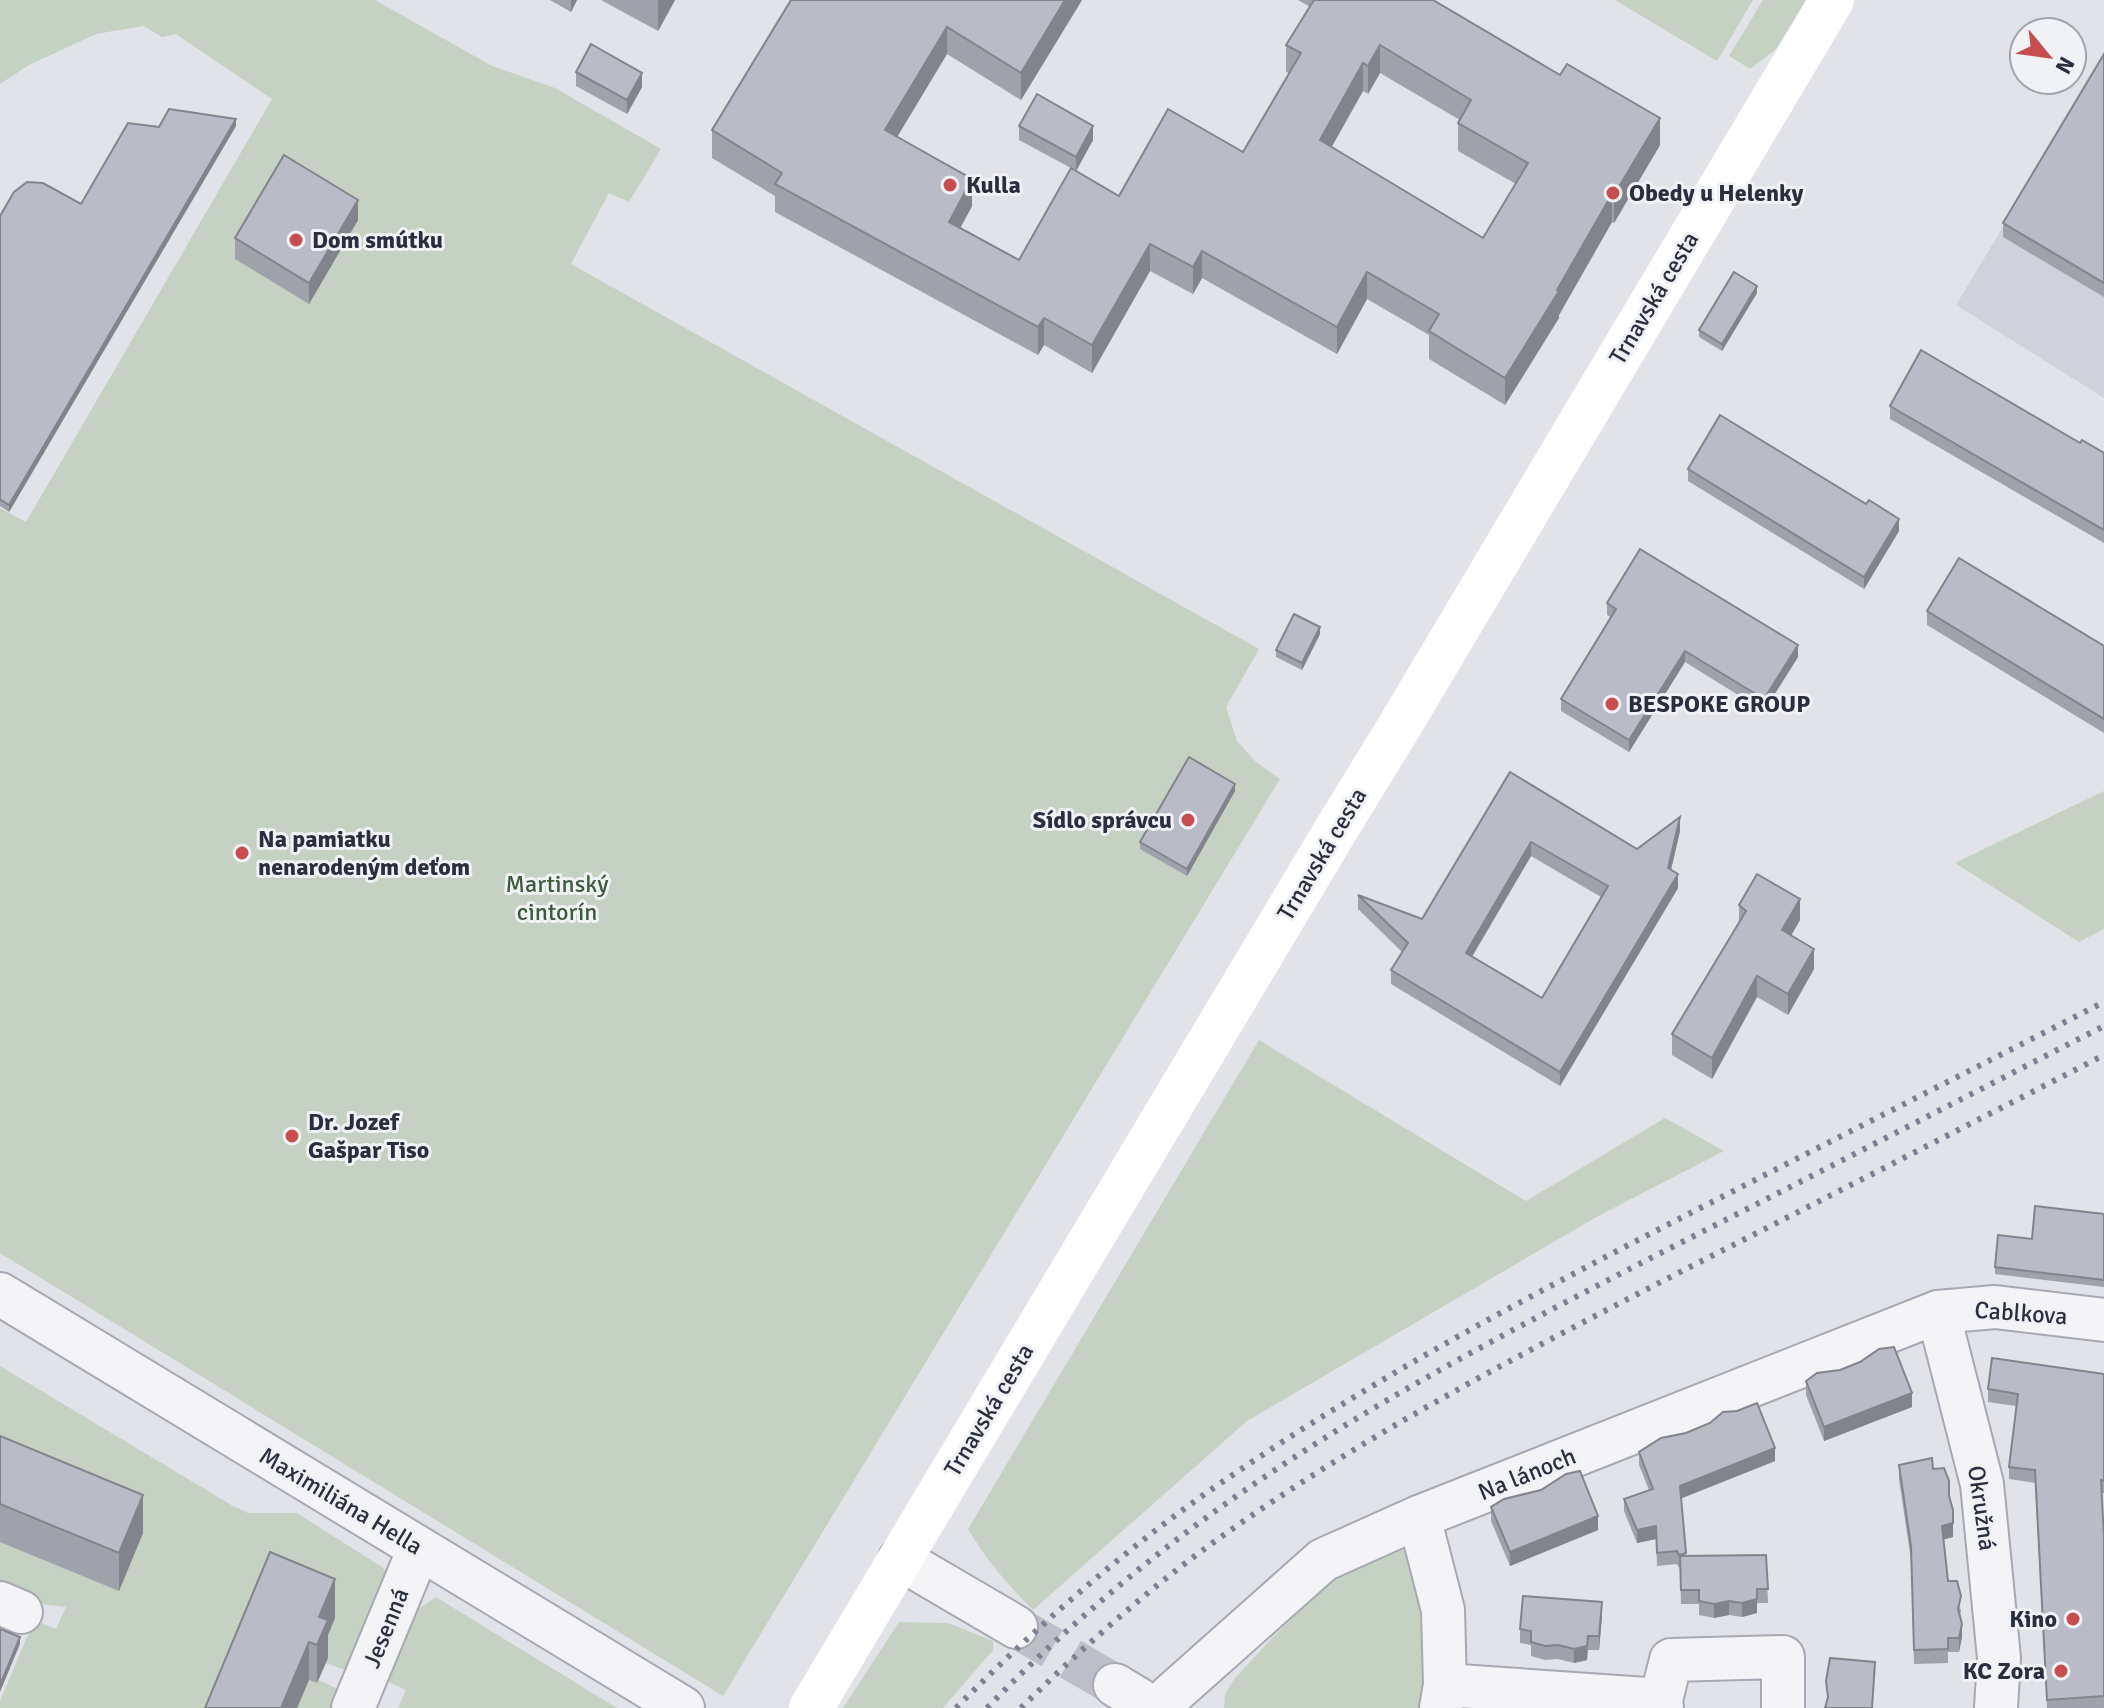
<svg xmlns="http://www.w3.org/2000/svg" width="2104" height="1708" font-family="Signika,sans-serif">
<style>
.built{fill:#cfd2db}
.green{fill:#c5d2c3}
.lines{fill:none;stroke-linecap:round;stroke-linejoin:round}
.minor-tunnel{stroke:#bcbfc7;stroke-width:42;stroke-dasharray:42 21;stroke-linecap:butt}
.minor-casing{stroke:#a6a9b3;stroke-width:46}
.minor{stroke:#f4f4f7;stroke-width:42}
.secondary{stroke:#fff;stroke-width:44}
.rail{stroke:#7b8192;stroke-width:6;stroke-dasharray:4 8;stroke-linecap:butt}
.wall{fill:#9fa2aa;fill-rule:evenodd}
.shaded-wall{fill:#82848b}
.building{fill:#b9bcc6;stroke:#82848b;stroke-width:2;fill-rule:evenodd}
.poi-dot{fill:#c74d4f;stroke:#f1f2f6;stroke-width:3}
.labels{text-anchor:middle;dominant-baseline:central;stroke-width:6;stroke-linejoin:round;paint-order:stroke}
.poi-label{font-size:24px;font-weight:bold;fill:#2a2f40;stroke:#f1f2f6;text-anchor:start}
.street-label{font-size:24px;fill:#2a2f40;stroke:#f1f2f6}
.park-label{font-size:24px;fill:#3a5b38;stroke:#f1f2f6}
</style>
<rect width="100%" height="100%" fill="#e1e3e9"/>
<!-- built -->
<path class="built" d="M2104,59V398L1956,305Z"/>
<!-- green -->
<g class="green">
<path d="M0,0H375L492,66L555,88L661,149L629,202L609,193L571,264L1259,649L1226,707L1237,741L1255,761L1280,779L723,1696L0,1253V508L26,522L272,99L176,34L162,37L144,26L96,34L29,65L0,84Z"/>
<path d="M1615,0H1753L1717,61Z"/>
<path d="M1763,0H1806L1776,49L1750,69L1729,56Z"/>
<path d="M2104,791V929L2079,942L1955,863Z"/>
<path d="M1259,1040L1526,1201L1665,1118L1724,1151L1600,1215L1247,1421L1033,1610C1008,1585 986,1560 968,1529Z"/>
<path d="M0,1366L233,1506L248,1513H297L385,1569L384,1594L353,1673L326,1663L327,1658L221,1708H0V1701L34,1620L56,1629L66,1607L47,1605L0,1585Z"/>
<path d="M1392,1543L1414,1555L1425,1641L1422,1708H1224L1225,1694L1234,1679L1272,1638L1353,1559Z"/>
<path d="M436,1597L617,1708H398L406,1690L382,1679L408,1616Z"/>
<path d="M899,1622L948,1623L993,1641V1650L943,1708H843Z"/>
<path d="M309,1680L317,1683L319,1680L344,1692L338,1708H297Z"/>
</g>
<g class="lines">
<!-- minor-tunnel -->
<path class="minor-tunnel" d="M1016,1627L1115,1685"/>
<defs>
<g id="minor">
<path d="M0,1294L683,1708"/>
<path d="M1938,1312L1982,1484L1999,1658L1996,1708"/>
<path d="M1419,1517L1443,1610L1445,1685L1441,1708"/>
<path d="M900,1559L1016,1627"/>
<path d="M0,1603L21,1612"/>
<path d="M1115,1685L1153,1708"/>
<path d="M1445,1685L1661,1700"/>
<path d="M353,1708L419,1549"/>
<path d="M1160,1708L1170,1696L1323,1560L1419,1517L1938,1312L1995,1307L2104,1320"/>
<path d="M1662,1708L1661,1700L1671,1660L1783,1657V1708"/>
</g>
</defs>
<!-- minor casing -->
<use href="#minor" class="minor-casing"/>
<!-- minor -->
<use href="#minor" class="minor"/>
<!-- secondary -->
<path class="secondary" d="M811,1708L1340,823L1396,732L1832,0"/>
<!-- rail -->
<g class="rail">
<path d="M956,1708C1042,1621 1135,1540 1237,1472C1387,1370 1548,1286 1710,1203C1841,1136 1973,1069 2104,1002"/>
<path d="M987,1708C1037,1656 1092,1607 1148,1562C1312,1431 1501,1335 1686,1240C1826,1169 1965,1097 2104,1026"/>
<path d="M1021,1708C1080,1650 1147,1590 1214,1542C1361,1436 1523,1353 1684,1270C1824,1199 1964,1127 2104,1055"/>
</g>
</g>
<!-- wall -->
<g class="wall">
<path d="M550,0H577L571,12Z"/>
<path d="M601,0H675L658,31Z"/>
<path d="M791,0H1082L1021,100L947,54L897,137L972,206L960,228L1019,260L1071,168L1019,140V126L1093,140L1076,171L1119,196L1243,152L1289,73L1286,72V45L1310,7L1298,0H1433L1660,145L1614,223L1612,222L1559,315V318L1505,405L1429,359V335L1367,299L1337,354L1202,278L1193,294L1150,271L1092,373L1044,345L1038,355L775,212V196L712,158V130ZM1380,73L1460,120L1458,123V151L1516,184L1483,238L1331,147L1363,91L1368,94Z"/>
<path d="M2104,54V297L2003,237V223Z"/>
<path d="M576,72L642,87L627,114L576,86Z"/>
<path d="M236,126L9,512L0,506V216L81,204L159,127Z"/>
<path d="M358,220L309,304L235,259V238Z"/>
<path d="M1757,293L1722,351L1699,337V330Z"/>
<path d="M1890,406L2080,443L2104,453V543L1890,419Z"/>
<path d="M1688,469L1899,531L1864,589L1688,481Z"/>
<path d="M1607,603L1798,657L1764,711L1685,662L1629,752L1561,711V699L1610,617L1607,615Z"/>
<path d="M1927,611L2104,646V733L1927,625Z"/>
<path d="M1320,634L1302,670L1276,657V650Z"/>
<path d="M1510,772L1637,849L1680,831L1671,870L1678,888L1560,1086L1391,984V970L1402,952L1358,909V895L1422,919ZM1531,856L1601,897L1542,998L1472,956Z"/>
<path d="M1235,791L1187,876L1140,849V842Z"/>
<path d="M1739,905L1800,920L1791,936L1814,969L1788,1015L1757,997L1712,1079L1672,1055V1034L1739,923Z"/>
<path d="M2104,1214V1287L1995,1274V1267L2032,1239Z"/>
<path d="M1840,1370L1912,1407L1824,1441L1806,1395V1381Z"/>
<path d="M2104,1374V1493H2102L2104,1538V1708H2047L2035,1483L2009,1479V1467L2016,1406L1988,1402V1389Z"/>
<path d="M1686,1433L1775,1461L1681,1498L1686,1556L1766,1555L1768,1603H1757V1613L1742,1617L1729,1615L1714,1618L1699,1615V1604H1681L1680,1567L1679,1568L1677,1564L1657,1566L1656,1539L1637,1543L1624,1511V1499L1649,1490L1639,1465V1452Z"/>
<path d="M0,1436L143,1533L119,1591L0,1542Z"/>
<path d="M1899,1465L1933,1469L1949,1497L1953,1510V1537L1944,1539L1948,1581L1961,1610L1960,1616L1962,1637L1959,1652H1948V1663L1914,1664L1911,1560L1899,1479Z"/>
<path d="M1541,1490L1598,1530L1510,1566L1491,1521V1507Z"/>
<path d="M1602,1616L1599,1650H1588L1587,1660L1574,1663L1558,1659L1545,1660L1531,1656V1645L1520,1643V1629Z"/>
<path d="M335,1618L328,1635V1658L317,1683L309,1680L297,1708H205Z"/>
</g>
<!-- shaded-wall -->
<g class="shaded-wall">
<path d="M571,0H577L571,12Z"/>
<path d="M658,0H675L658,31Z"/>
<path d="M1065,0H1082L1021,100V73Z"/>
<path d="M947,27V54L885,157V130Z"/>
<path d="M1380,45V73L1368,94V66Z"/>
<path d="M1363,63V91L1320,168V140Z"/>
<path d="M642,73V87L627,114V100Z"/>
<path d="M1660,118V145L1614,223V195Z"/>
<path d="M236,119V126L9,512V505Z"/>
<path d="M1093,126V140L1076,171V157Z"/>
<path d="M972,179V206L949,249V222Z"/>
<path d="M1612,194V222L1559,315V318L1505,405V378Z"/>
<path d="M358,200V220L309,304V283Z"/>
<path d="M1150,244V271L1092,373V345Z"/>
<path d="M1202,251V278L1193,294V267Z"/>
<path d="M1367,272V299L1337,354V327Z"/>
<path d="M1757,286V293L1722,351V344Z"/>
<path d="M1044,318V345L1038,355V327Z"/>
<path d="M1899,519V531L1864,589V577Z"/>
<path d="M1320,627V634L1302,670V663Z"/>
<path d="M1798,645V657L1764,711V699Z"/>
<path d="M1685,651V662L1629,752V740Z"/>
<path d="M1235,784V791L1187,876V869Z"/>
<path d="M1680,817V831L1668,882V868Z"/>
<path d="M1531,842V856L1466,967V953Z"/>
<path d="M1678,874V888L1560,1086V1072Z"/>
<path d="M1800,899V920L1782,951V930Z"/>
<path d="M1814,949V969L1788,1015V994Z"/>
<path d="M1757,976V997L1712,1079V1058Z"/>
<path d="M1912,1393V1407L1824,1441V1427Z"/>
<path d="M1775,1448V1461L1680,1499V1486Z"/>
<path d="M143,1495V1533L119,1591V1553Z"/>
<path d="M1598,1516V1530L1510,1566V1552Z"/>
<path d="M1953,1523V1537L1942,1540V1526Z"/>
<path d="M1656,1526V1539L1637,1543V1530Z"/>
<path d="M335,1579V1618L328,1635V1658L317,1683V1645L319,1617Z"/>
<path d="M1757,1599V1613L1742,1617V1603Z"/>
<path d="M1729,1601V1615L1714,1618V1604Z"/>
<path d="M1602,1602V1616L1599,1650V1636Z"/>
<path d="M1962,1624V1637L1959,1652V1638Z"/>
<path d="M1588,1636L1587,1660L1574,1663V1649Z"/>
<path d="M20,1637V1644L0,1692V1685Z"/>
<path d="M309,1642V1680L297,1708H281Z"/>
</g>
<!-- building -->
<g class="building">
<path d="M791,0H1065L1021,73L947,27L885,130L972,179L949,222L1019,260L1071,168L1119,196L1168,109L1243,152L1301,53L1286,45L1314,0H1433L1560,75L1567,64L1660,118L1614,195L1612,194L1557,290L1559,291L1505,378L1429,331L1439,314L1367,272L1337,327L1202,251L1193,267L1150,244L1092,345L1044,318L1038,327L775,184L782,173L712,130ZM1380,45L1471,100L1458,123L1528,163L1483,238L1320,140L1363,63L1368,66Z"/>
<path d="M591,44L642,73L627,100L576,72Z"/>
<path d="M2104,54V283L2003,223Z"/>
<path d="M1037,94L1093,126L1076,157L1019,126Z"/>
<path d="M169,109L236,119L9,505L0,499V216L14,192L27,182L43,183L81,204L128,123L159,127Z"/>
<path d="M284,155L358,200L309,283L235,238Z"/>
<path d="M1734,272L1757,286L1722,344L1699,330Z"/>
<path d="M1921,350L2080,443L2082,440L2104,453V530L1890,406Z"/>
<path d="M1720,415L1866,504L1869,500L1899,519L1864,577L1688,469Z"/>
<path d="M1640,549L1798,645L1764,699L1685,651L1629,740L1561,699L1616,609L1607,603Z"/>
<path d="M1959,558L2104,646V719L1927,611Z"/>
<path d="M1294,614L1320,627L1302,663L1276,650Z"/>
<path d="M1189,757L1235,784L1187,869L1140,842Z"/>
<path d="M1510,772L1637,849L1680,817L1668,868L1678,874L1560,1072L1391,970L1408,943L1358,895L1422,919ZM1531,842L1608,886L1542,998L1466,953Z"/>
<path d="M1757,874L1800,899L1782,930L1814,949L1788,994L1757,976L1712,1058L1672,1034L1746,911L1739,905Z"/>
<path d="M2035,1206L2104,1214V1280L1995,1267L1998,1235L2032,1239Z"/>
<path d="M1894,1347L1912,1393L1824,1427L1806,1381L1817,1373L1840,1370L1860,1362L1879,1349Z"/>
<path d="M1992,1358L2104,1374V1481L2101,1480L2104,1538V1696L2047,1700L2035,1470L2009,1467L2018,1394L1988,1389Z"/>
<path d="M1757,1403L1775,1448L1680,1486L1686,1553L1679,1555L1677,1551L1657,1553L1656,1526L1637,1530L1624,1499L1653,1489L1639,1452L1661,1438L1686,1433L1710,1423L1723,1412L1737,1411Z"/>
<path d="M0,1436L143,1495L119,1553L0,1504Z"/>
<path d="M1932,1458L1933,1469L1944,1468L1949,1481V1496L1953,1510V1523L1942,1526L1948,1581H1957L1961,1596L1958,1609L1962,1624L1959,1638H1948V1649L1914,1650L1911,1546L1899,1465Z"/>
<path d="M1580,1471L1598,1516L1510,1552L1491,1507L1504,1499L1541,1490L1566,1474Z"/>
<path d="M270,1552L335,1579L319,1617L328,1620L317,1645L309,1642L281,1708H205Z"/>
<path d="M1766,1555L1768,1589H1757V1599L1742,1603L1729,1601L1714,1604L1699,1601V1590H1681L1680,1556Z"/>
<path d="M1523,1596L1602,1602L1599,1636H1588L1587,1646L1574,1649L1558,1645L1545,1646L1531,1642V1631L1520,1629Z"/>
<path d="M0,1629L20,1637L0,1685Z"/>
<path d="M1830,1658L1875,1662L1872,1708H1825L1828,1697L1826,1681Z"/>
</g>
<!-- markers -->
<g class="poi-dot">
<circle cx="950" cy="185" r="8"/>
<circle cx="1613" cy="193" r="8"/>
<circle cx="296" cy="240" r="8"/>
<circle cx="1612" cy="704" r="8"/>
<circle cx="1188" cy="820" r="8"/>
<circle cx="242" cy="853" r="8"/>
<circle cx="292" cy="1136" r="8"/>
<circle cx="2073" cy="1619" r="8"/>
<circle cx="2061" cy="1671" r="8"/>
</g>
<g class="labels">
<!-- poi labels -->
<g class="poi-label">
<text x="966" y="185">Kulla</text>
<text x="1629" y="193">Obedy u Helenky</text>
<text x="312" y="240">Dom smútku</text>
<text x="1628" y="704">BESPOKE GROUP</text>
<text x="1172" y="820" text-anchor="end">Sídlo správcu</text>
<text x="258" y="839">Na pamiatku<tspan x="258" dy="28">nenarodeným deťom</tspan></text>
<text x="308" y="1122">Dr. Jozef<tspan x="308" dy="28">Gašpar Tiso</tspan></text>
<text x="2057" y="1619" text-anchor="end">Kino</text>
<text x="2045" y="1671" text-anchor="end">KC Zora</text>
</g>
<!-- street labels -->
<g class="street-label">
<text transform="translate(1654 298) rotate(-59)">Trnavská cesta</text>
<text transform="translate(1322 854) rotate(-59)">Trnavská cesta</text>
<text transform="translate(2021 1313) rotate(4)">Cablkova</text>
<text transform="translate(989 1410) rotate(-59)">Trnavská cesta</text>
<text transform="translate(1527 1474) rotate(-22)">Na lánoch</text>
<text transform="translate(341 1501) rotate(31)">Maximiliána Hella</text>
<text transform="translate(1982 1508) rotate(82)">Okružná</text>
<text transform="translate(386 1628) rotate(-68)">Jesenná</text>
</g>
<!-- park labels -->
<g class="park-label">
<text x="557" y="884">Martinský<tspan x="557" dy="28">cintorín</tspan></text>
</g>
</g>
<!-- north arrow -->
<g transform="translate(2048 56) rotate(119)"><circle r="38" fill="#f1f2f6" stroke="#a1a4ad" stroke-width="2"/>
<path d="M0-6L14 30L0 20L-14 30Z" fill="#c74d4f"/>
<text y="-12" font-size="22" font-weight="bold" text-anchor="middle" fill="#2a2f40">N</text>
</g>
</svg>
